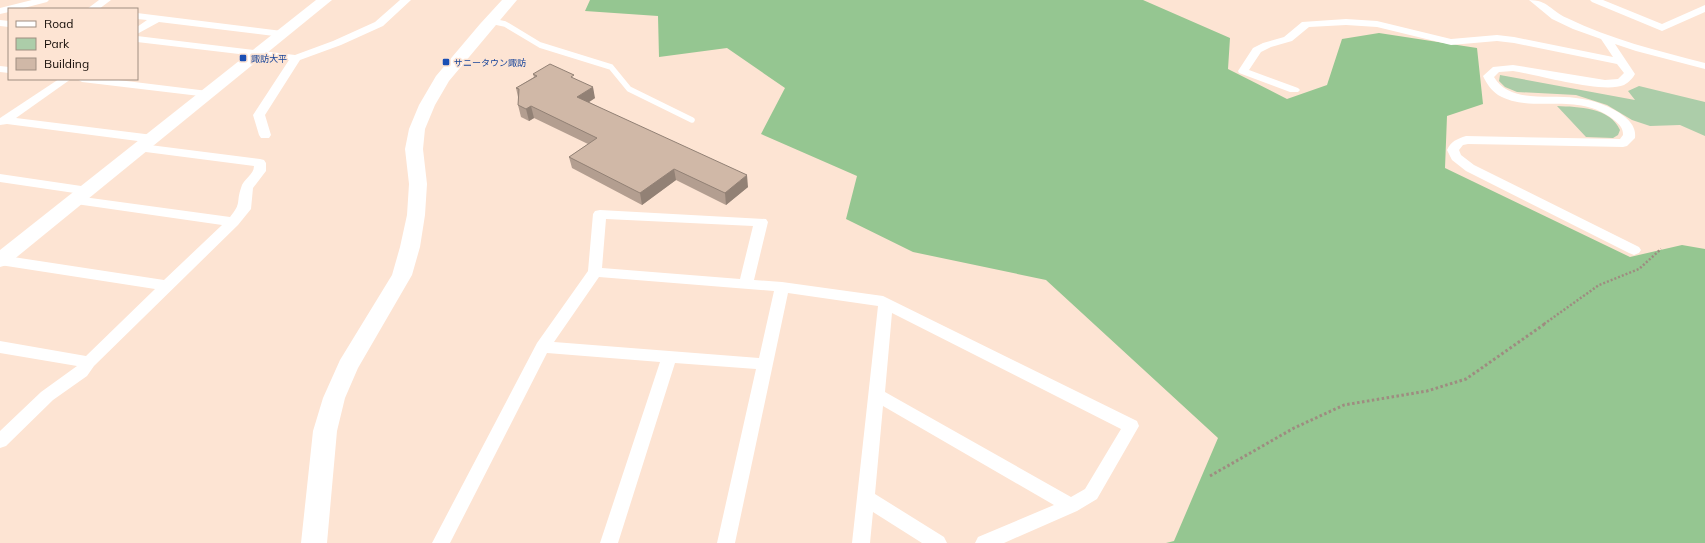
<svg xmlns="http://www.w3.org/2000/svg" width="1705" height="543" font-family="Mulish,'Noto Sans JP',sans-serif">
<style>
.green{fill:#accda9}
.forest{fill:#95c691}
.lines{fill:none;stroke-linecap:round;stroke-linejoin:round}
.path-far1{stroke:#9e8c80;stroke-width:2.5;stroke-dasharray:2 2;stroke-linecap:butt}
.path{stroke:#9e8c80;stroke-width:3;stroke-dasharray:2.5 2.5;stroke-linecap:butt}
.lane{stroke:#fff;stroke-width:5.5}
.street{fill:#fff;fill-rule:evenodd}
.secondary{fill:#fff;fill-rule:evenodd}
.wall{fill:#b39e90}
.shaded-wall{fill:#928175}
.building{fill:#d0b8a7;stroke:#928175}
.transit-dot{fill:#1a4fb4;stroke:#fde4d3;stroke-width:1.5}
.labels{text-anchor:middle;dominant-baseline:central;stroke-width:3;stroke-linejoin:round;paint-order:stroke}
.far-transit-label{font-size:9px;fill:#164399;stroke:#fde4d3;text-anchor:start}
</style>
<rect width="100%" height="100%" fill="#fde4d3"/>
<!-- green -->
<g class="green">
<path d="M1500,75L1635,100L1628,91L1639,86L1705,102V136L1680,125L1650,126L1632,120L1607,105L1576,95L1517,92L1505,87L1499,81Z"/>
<path d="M1557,106C1578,107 1610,107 1620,130L1618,135L1613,138L1586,137Z"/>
</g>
<!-- forest -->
<path class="forest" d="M590,0H1143L1230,38L1228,69L1287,99L1327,85L1342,39L1379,33L1477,48L1483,104L1447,116L1445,168L1630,257L1682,245L1705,249V543H1166L1174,541L1218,438L1046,280L913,252L846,219L857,176L761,134L785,88L727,48L659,57L658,16L585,11Z"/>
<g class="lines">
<!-- path-far1 -->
<path class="path-far1" d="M1544,324L1599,285L1639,269L1661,249"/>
<!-- path -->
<path class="path" d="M1210,476L1294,428L1344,405L1427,391L1466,379L1546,323"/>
<!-- lane -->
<path class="lane" d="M491,21L505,24L540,45L611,67L629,89L692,120"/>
<!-- street -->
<g class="street">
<path d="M32,0H49L47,2L20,9H9V12L0,14V8Z"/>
<path d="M99,0H111L99,9H87Z"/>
<path d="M400,0H411L383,26L341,45L300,60L265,115L271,135L269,138H261L259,135L253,115L289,60L137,42V36L295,55L333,41L375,22Z"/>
<path d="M1529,0C1548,0 1551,11 1567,18C1610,39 1658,51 1705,63V69L1636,51L1615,44L1635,74C1633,78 1628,83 1624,85C1603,94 1538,75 1513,71L1499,72L1494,77C1510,104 1549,94 1576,98C1594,100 1611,106 1625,117C1632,123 1636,129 1635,138L1627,146L1623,147L1468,144L1463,145L1459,150L1461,155L1474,165L1639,247L1641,250L1639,253L1634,255L1629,253L1466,171L1452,160L1447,150C1451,141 1457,139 1466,136L1620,139L1623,135C1623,128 1620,125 1614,120C1577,90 1532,115 1498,95C1491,90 1487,84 1483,76L1493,67L1513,65L1605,80L1618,79L1624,73L1617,64L1514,43L1497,41L1451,45L1377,27L1346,25L1309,27L1292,41L1271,47L1261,52L1249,70L1298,88L1300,90L1298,92H1290L1239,73L1238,71L1253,48L1263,43L1284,37L1302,22L1346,19L1377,21L1451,39L1497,35L1514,37L1613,57L1601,39L1573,29L1552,19Z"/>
<path d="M1590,0H1603L1662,24L1705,5V12L1662,31L1592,2Z"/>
<path d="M137,13L282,31L287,34L282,37L159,22L137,34V27L147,20L137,19Z"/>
<path d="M0,20L9,21V27L0,26Z"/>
<path d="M0,66L9,67V73L0,72Z"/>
<path d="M59,79H71L16,118L153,135L157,136L159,139L157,142L153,143L7,124L0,125V118Z"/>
<path d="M77,79H110L208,91L214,94L208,97L82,82Z"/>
<path d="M142,144L260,159L264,160L266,163V171L253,188L251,209L238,225L94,366L87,376L53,400L6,446L0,448V431L41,392L77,366L0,353V341L86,356L155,289L0,265V255L164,280L222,225L76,204L71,203L70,200L71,197L76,196L230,217C242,203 236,202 241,188C243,179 254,175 254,166L138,151L136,148L138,145Z"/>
<path d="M0,174L88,187L93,188L94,191L93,194L88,195L0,182Z"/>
<path d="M600,210L766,219L768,222L754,280L782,282L883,296L1137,421L1139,426L1097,499L1077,511L1004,543H975L978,537L1054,505L883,406L875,494L944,537L947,543H922L873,512L870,543H852L878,306L788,293L735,543H717L756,369L675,363L618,543H600L660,362L547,353L450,543H432L537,343L588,271L593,214L595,211ZM606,219L753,226L740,279L602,268ZM599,277L774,291L759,358L554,342ZM892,313L1121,429L1085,489L1071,497L885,392Z"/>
</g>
<!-- secondary -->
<g class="secondary">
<path d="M316,0H332L7,265L0,267V250Z"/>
<path d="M502,0H517L449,81L435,105L425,129L423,149L427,184L425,215L420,247L412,275L358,368L345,398L337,431L327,543H301L313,431L323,398L340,360L392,275L400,247L407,215L409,184L405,149L409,129L419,105L436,76L480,24Z"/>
</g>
</g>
<!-- wall -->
<path class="wall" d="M533,74L575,79L595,98L589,102L748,187L726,205L676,180L642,205L572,168L569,157L588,144L534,118L529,121L521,117L518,105V97L516,88L534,77Z"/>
<!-- shaded-wall -->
<g class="shaded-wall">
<path d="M593,87L595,98L580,108L577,97Z"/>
<path d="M531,106L534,118L529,121L526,109Z"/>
<path d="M674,169L676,180L642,205L640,193Z"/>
<path d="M747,175L748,187L726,205L725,193Z"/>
</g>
<!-- building -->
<path class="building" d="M550,64L574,75L571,77L593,87L577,97L747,175L725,193L674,169L640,193L569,157L597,138L531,106L526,109L518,105L519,89L516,88L537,76L533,74Z"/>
<!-- markers -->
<g class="transit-dot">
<rect x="239" y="54" width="8" height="8" rx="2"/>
<rect x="442" y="58" width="8" height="8" rx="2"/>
</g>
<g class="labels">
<!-- far-transit labels -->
<g class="far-transit-label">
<text x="251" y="58">諏訪大平</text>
<text x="454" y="62">サニータウン諏訪</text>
</g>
</g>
<!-- legend -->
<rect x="8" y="8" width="130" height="72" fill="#fde4d3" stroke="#a08e81"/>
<rect x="16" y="21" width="20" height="6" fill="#ffffff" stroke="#a08e81"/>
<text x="44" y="28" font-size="12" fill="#140c07">Road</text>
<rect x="16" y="38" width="20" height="12" fill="#accda9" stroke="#a08e81"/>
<text x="44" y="48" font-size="12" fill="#140c07">Park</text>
<rect x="16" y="58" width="20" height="12" fill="#d0b8a7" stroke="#a08e81"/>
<text x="44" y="68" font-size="12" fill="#140c07">Building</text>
</svg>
